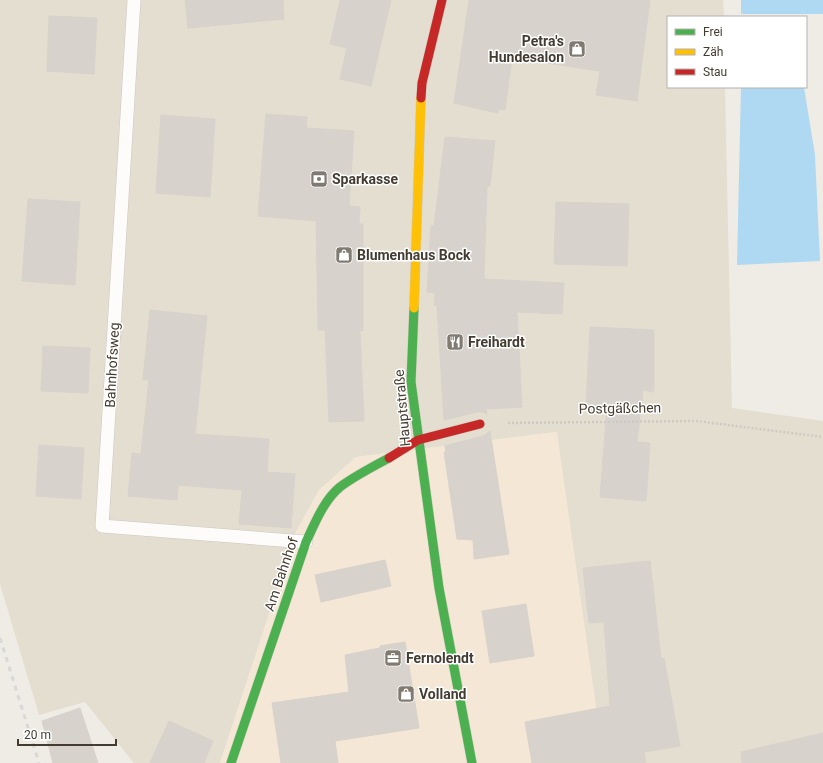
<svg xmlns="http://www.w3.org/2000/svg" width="823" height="763" font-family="Roboto,sans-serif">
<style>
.residential{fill:#e4ded1}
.commercial{fill:#f4e7d5}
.water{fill:#afd9f2}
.building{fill:#d7d3cc;stroke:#d7d2cb}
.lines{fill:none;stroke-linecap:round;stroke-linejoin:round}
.lane-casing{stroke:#cbc7c1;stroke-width:14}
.fast-casing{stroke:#d0cabc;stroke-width:10}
.slow-casing{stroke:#d0cabc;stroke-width:10}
.jam-casing{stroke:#d0cabc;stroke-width:10}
.path{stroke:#cdcac5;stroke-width:2.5;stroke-dasharray:2 2;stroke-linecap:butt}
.lane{stroke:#fdfcfb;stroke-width:13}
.fast{stroke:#4caf50;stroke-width:9}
.slow{stroke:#ffc107;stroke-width:9}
.jam{stroke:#c62828;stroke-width:9}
.rail{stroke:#d8d8d7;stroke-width:3;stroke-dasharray:5 5;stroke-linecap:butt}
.labels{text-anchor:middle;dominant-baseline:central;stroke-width:3;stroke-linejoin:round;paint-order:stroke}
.poi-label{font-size:14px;font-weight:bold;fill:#443c31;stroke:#fff;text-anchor:start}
.street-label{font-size:14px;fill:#443c31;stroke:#fff}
</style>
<rect width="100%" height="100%" fill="#efece5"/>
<!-- residential -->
<path class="residential" d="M0,0H723L724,17H668V87H725L732,408L823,421V763H604L556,432L356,457L319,490L296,532L220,763H134L85,702L39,715L0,584Z"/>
<!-- commercial -->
<path class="commercial" d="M557,432L604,763H220L296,532L319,490L356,457Z"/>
<!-- water -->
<g class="water">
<rect x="741" y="0" width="82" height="14"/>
<path d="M741,87H804L815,155L820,261L737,265Z"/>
</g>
<!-- building -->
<g class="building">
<path d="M185,0H283L284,19L188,28Z"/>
<path d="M340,0H391L371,86L340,79L347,48L330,44Z"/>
<path d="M469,0H650L637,101L596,95L600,71L512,58L505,110L499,109L498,113L454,103Z"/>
<path d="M49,16L97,18L94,74L47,71Z"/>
<path d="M266,114L307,117L306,128L354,131L349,206L360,207L359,224H363V331H360L364,421L329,422L325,330H318L316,221L258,216Z"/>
<path d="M161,115L215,119L210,197L156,193Z"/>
<path d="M445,137L495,141L490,186H487L484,279L564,283L562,314L517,312L522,407L486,409L487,414L483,412H477L444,420L437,306L434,305L435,293L427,292L431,225L434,226Z"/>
<path d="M28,199L80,202L75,285L22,281Z"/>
<path d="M556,202L629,204L627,266L554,264Z"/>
<path d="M150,310L207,316L195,434L269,439L267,472L295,474L291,528L239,524L242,490L178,485L177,500L128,496L132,453L141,454L149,380H143Z"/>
<path d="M590,327L654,330V392L643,390L637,442L650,443L646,501L600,497L607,408L586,407Z"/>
<path d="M43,346L90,348L88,393L41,391Z"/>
<path d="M490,431L509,554L474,559L473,540L457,539L444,452H446L445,446L483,436Z"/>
<path d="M39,445L84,448L81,499L36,496Z"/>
<path d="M385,560L391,586L321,602L315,575Z"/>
<path d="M650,561L661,659L664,658L680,746L644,752L646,763H532L525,722L610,706L604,622L589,623L583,568Z"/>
<path d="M526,604L534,656L490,663L482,611Z"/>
<path d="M405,642L419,728L335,741L338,763H281L272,703L349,692L345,655L380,648V646Z"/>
<path d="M80,708L98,763H53L42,721Z"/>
<path d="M169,721L213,741L204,763H150Z"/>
<path d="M823,733V763H742L741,752Z"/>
</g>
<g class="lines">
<defs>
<path id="lane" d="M134,0L102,526L306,542"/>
<g id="fast">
<path d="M414,308L411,382L439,588L472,763"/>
<path d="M231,763L306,542C315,523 324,500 340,487C353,477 374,466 389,458"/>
</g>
<path id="slow" d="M414,308L421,98"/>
<g id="jam">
<path d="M421,98L422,83L442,0"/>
<path d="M389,458L418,440L480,424"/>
</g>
</defs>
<!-- lane casing -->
<use href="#lane" class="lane-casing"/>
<!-- fast casing -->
<use href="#fast" class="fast-casing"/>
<!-- slow casing -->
<use href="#slow" class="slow-casing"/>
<!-- jam casing -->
<use href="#jam" class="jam-casing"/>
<!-- path -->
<path class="path" d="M508,423L697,421L823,437"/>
<!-- lane -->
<use href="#lane" class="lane"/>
<!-- fast -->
<use href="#fast" class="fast"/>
<!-- slow -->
<use href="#slow" class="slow"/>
<!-- jam -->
<use href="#jam" class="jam"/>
<!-- rail -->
<path class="rail" d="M0,638L39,763"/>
</g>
<!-- icons -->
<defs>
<symbol id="shop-square" viewBox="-11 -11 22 22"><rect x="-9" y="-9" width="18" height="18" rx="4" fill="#807a70" stroke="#fff"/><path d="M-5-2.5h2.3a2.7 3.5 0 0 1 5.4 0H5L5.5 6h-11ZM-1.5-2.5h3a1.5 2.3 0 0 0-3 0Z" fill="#fff"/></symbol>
<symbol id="bank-square" viewBox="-11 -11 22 22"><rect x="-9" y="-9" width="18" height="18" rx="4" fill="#807a70" stroke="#fff"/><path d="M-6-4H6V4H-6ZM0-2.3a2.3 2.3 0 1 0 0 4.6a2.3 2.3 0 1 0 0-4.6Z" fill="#fff"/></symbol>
<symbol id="restaurant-square" viewBox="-11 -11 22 22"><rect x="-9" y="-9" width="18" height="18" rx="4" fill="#807a70" stroke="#fff"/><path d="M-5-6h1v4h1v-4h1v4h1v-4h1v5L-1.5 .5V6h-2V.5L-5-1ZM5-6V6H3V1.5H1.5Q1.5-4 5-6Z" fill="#fff"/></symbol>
<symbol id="office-square" viewBox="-11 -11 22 22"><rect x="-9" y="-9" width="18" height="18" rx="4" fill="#807a70" stroke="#fff"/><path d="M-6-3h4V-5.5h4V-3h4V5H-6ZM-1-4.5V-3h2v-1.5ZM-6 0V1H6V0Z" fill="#fff"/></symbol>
</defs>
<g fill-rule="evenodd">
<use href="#shop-square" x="567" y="39" width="20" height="20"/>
<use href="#bank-square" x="309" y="169" width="20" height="20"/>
<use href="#shop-square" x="334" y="245" width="20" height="20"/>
<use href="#restaurant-square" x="445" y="332" width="20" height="20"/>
<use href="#office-square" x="383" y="648" width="20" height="20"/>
<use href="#shop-square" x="396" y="684" width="20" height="20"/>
</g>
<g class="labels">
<!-- poi labels -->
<g class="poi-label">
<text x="564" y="41" text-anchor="end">Petra's<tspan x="564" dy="16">Hundesalon</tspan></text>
<text x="332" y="179">Sparkasse</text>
<text x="357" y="255">Blumenhaus Bock</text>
<text x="468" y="342">Freihardt</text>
<text x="406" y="658">Fernolendt</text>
<text x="419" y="694">Volland</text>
</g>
<!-- street labels -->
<g class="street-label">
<text transform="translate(112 365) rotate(-87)">Bahnhofsweg</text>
<text transform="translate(402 408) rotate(-95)">Hauptstraße</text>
<text transform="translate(620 408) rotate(-1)">Postgäßchen</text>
<text transform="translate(281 574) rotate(-71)">Am Bahnhof</text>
</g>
</g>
<!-- legend -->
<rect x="667" y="16" width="140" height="72" fill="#ffffff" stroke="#b4b1ad"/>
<rect x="675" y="29" width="20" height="6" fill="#4caf50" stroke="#b4b1ad"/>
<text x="703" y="36" font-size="12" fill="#443c31">Frei</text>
<rect x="675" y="49" width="20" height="6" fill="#ffc107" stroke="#b4b1ad"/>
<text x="703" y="56" font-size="12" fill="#443c31">Zäh</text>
<rect x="675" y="69" width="20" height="6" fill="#c62828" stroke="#b4b1ad"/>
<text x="703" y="76" font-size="12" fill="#443c31">Stau</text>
<!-- scale -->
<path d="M18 739v6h98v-6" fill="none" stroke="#443c31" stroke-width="2"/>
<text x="24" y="739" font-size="12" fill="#443c31" stroke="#ffffff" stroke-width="3" paint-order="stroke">20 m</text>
</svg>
